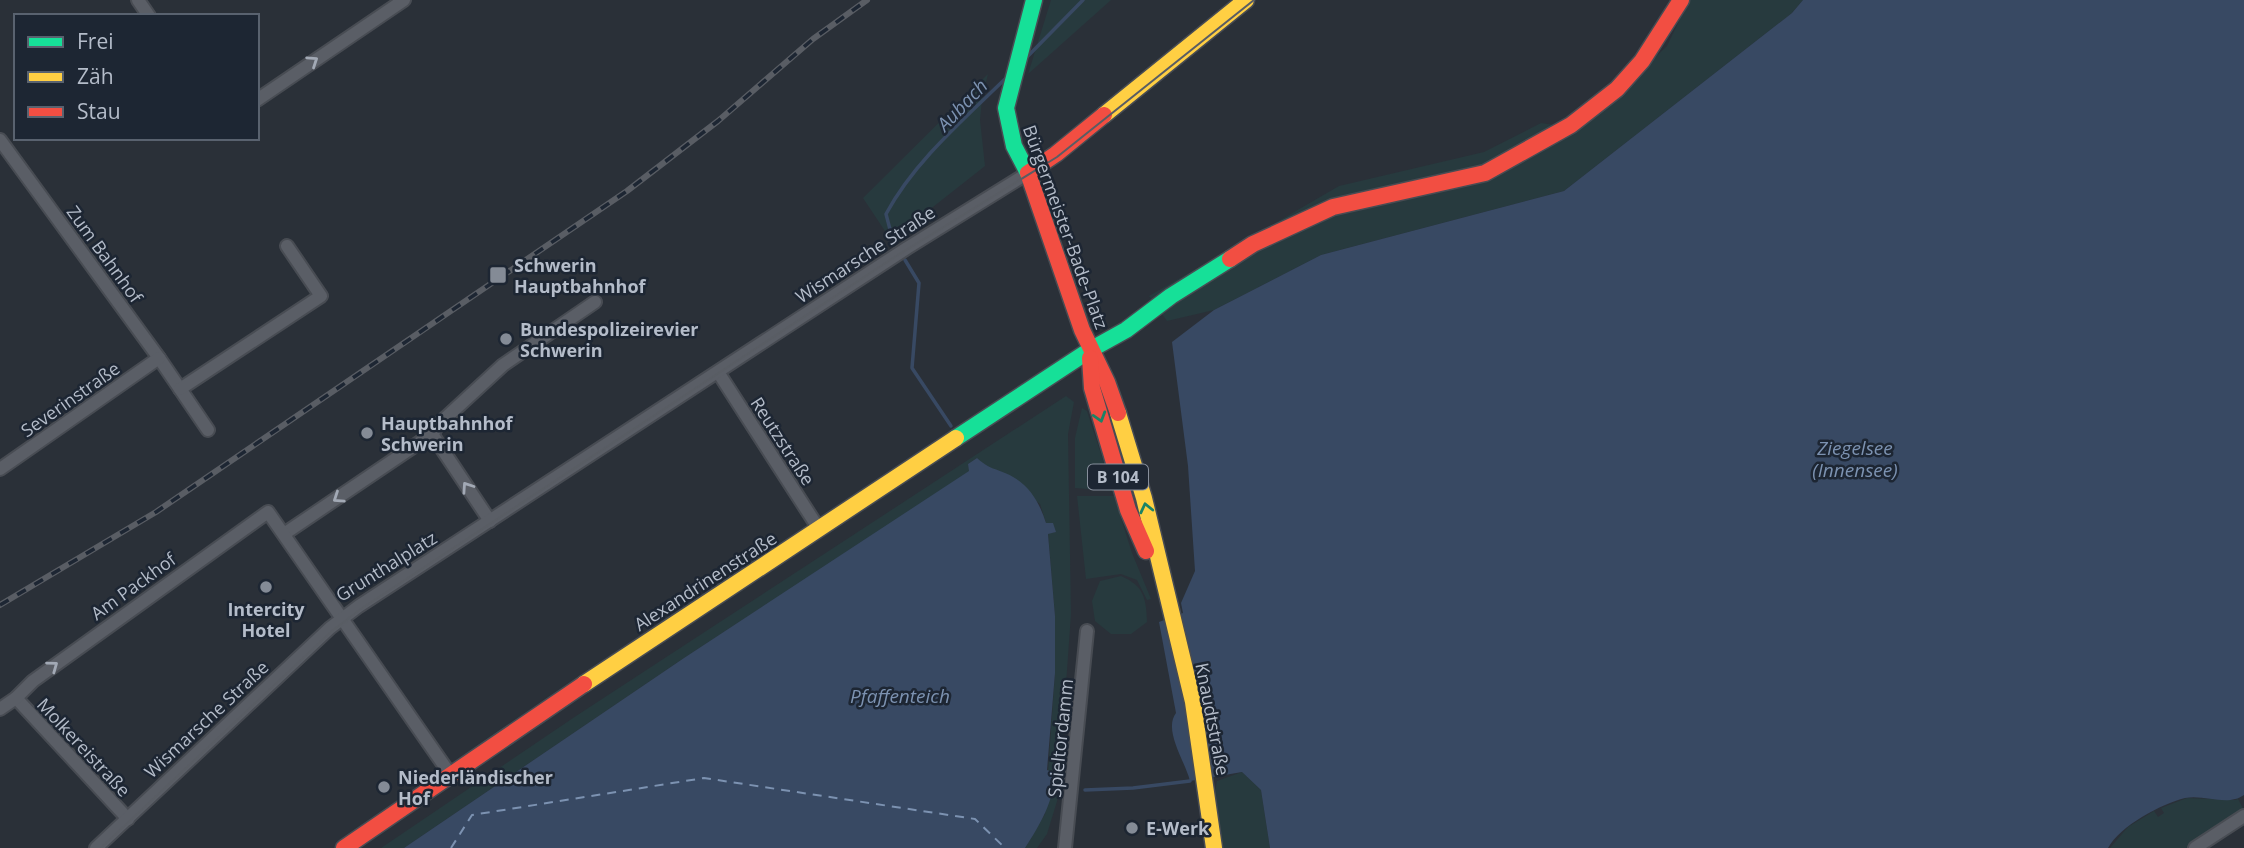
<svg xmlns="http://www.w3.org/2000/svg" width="2244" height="848" font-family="'Open Sans',sans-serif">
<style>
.green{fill:#273a3e}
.water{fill:#384963}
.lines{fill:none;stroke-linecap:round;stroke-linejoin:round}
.stream{stroke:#384963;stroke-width:3.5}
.ferry{stroke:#7c92b1;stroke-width:2;stroke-dasharray:9 7;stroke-linecap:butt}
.street-casing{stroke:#484c53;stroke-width:16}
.fast-casing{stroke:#484c53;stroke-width:19}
.slow-casing{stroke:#484c53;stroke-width:19}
.jam-casing{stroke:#484c53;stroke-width:19}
.street{stroke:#5a5e66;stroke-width:12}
.fast{stroke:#16e098;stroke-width:16}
.slow{stroke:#ffcf43;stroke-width:16}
.jam{stroke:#f24e42;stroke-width:16}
.tram{stroke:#595d64;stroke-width:2}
.rail-casing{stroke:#595d64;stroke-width:6}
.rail{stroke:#1d2633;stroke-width:3.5;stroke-dasharray:10;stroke-linecap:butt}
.oneway{stroke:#a2a9b5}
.oneway2{stroke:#1a8366}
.poi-dot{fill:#848b96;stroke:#1d2633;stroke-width:2.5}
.labels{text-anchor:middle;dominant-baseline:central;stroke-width:5;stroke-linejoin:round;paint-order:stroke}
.shield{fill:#1d2633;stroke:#878f9c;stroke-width:2}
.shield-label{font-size:16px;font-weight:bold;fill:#b4bcc9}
.street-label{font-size:18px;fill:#b4bcc9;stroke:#1d2633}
.poi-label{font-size:18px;font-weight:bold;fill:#b4bcc9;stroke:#1d2633;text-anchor:start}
.water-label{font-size:19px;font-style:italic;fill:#7c92b1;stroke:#1d2633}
</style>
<rect width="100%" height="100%" fill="#2a3038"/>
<!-- green -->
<g class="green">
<path d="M1051,0H1111L1028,74Z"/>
<path d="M1689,0H1803L1792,13L1564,191L1321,255L1214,310L1167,321L1149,296L1339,186L1484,152L1541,123L1581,129L1667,46Z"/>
<path d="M988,74L982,99L980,120L985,166L891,240L863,198Z"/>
<path d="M1066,396L1074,402L1068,434L1071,614L1058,798L1047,834L1037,848H1025L1045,814L1055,673V616L1048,533L1055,532L1046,523L1040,504L1000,471L988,469L977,458L968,464L970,471L684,658L404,848H381L576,716Z"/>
<path d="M1082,408L1087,411L1113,491L1075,488V438Z"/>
<path d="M1077,496H1114L1132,553L1151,599L1147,600L1137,580L1121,574L1086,579Z"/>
<path d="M1121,576C1144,586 1146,598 1147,622L1131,634H1111L1095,621L1092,601L1100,581Z"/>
<path d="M1242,772L1261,790L1270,848H1220L1214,797L1217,781Z"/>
<path d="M2187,798L2236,800L2238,799L2244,810L2186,848H2110L2128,827L2154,811L2158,817L2164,813L2161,808Z"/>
</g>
<!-- water -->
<g class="water">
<path d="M1803,0H2244V795C2227,807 2205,794 2185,798C2161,804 2120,826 2108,848H1270L1261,790L1242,772L1190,781C1185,761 1163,730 1176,713L1159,622L1183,613L1181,603L1195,571L1188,466L1172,342L1214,310L1321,255L1564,191L1792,13Z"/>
<path d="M977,458C986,466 989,467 1000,471C1026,480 1038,498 1046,523H1053L1056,532L1048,534L1055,616V673L1047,770L1055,773C1054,801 1040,825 1025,848H404L684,658L969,471L968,464Z"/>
</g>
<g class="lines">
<!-- stream -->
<g class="stream">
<path d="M1026,58L1083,0"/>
<path d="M893,241L886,214C914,162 963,120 1005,79"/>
<path d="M905,260L919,283L912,368L951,426"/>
<path d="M1085,790L1133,788L1190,781"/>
</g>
<!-- ferry -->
<path class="ferry" d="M451,848L472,815L704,778L975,819L1005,848"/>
<defs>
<g id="street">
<path d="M138,0L149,16"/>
<path d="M257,100L404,0"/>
<path d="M0,140L159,358L208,430"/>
<path d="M718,372L819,529"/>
<path d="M180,389L321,296L287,246"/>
<path d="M432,434L439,424L503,365L595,302"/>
<path d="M0,469L159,358"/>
<path d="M284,534L432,434L490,521"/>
<path d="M16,698L128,819"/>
<path d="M0,709L16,698L33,681L268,512L450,774"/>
<path d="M96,848L330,628L359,606L907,248L1028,173"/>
<path d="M1065,848L1087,631"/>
<path d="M2195,848L2244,816"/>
</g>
<g id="fast">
<path d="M1028,173L1014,146L1006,108L1034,0"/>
<path d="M956,438L1090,350L1126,330L1171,296L1230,259"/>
</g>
<g id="slow">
<path d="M1104,115L1246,0"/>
<path d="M1118,413L1144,498L1193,702L1214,848"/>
<path d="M584,684L956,438"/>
</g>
<g id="jam">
<path d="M1104,115L1056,154L1028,173L1082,330L1107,382L1118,413"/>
<path d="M1230,259L1253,244L1333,207L1485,173L1571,125L1617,89L1642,61L1681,0"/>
<path d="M1090,358L1092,388L1128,510L1146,551"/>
<path d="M344,848L584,684"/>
</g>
</defs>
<!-- street casing -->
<use href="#street" class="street-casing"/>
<!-- fast casing -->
<use href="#fast" class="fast-casing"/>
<!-- slow casing -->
<use href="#slow" class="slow-casing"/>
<!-- jam casing -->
<use href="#jam" class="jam-casing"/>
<!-- street -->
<use href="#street" class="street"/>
<!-- fast -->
<use href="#fast" class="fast"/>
<!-- slow -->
<use href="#slow" class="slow"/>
<!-- jam -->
<use href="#jam" class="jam"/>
<!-- tram -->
<path class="tram" d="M101,848L332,631L361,609L890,260L1057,157L1254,0"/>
<defs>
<path id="rail" d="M0,605L156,512L627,191L718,121L813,39L867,0"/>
</defs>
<!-- rail casing -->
<use href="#rail" class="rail-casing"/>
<!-- rail -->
<use href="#rail" class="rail"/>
</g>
<!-- one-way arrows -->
<defs><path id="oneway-chevron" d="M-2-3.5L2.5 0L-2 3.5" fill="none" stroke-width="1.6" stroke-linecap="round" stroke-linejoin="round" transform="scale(1.75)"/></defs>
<g class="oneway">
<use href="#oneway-chevron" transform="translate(313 61) rotate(-34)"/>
<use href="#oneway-chevron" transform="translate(467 487) rotate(-124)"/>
<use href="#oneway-chevron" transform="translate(338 498) rotate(146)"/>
<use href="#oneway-chevron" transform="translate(53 666) rotate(-36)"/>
</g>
<g class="oneway2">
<use href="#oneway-chevron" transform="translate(1100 417) rotate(73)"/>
<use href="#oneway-chevron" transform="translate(1146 508) rotate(-103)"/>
</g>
<!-- markers -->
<g class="poi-dot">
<rect x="489" y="266" width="18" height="18" rx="3.5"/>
<circle cx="506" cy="339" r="7"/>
<circle cx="367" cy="433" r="7"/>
<circle cx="266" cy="587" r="7"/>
<circle cx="384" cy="787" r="7"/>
<circle cx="1132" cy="828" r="7"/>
</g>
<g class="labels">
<!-- shield labels -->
<rect class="shield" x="1088" y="464.5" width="60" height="25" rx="5"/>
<g class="shield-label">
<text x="1118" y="477">B 104</text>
</g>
<!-- street labels -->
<g class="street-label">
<text transform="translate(1066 227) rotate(70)">Bürgermeister-Bade-Platz</text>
<text transform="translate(105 254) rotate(54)">Zum Bahnhof</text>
<text transform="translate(865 254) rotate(-33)">Wismarsche Straße</text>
<text transform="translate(70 399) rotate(-35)">Severinstraße</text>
<text transform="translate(783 441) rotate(57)">Reutzstraße</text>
<text transform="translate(386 566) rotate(-32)">Grunthalplatz</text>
<text transform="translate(705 581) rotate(-33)">Alexandrinenstraße</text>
<text transform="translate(133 586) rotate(-36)">Am Packhof</text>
<text transform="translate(206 719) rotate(-43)">Wismarsche Straße</text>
<text transform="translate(1213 719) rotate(79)">Knaudtstraße</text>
<text transform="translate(1060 738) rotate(-84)">Spieltordamm</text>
<text transform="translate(84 747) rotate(47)">Molkereistraße</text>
</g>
<!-- poi labels -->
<g class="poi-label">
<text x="514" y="265">Schwerin<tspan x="514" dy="21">Hauptbahnhof</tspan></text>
<text x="520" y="329">Bundespolizeirevier<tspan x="520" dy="21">Schwerin</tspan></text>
<text x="381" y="423">Hauptbahnhof<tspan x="381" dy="21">Schwerin</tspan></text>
<text x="266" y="609" text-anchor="middle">Intercity<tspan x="266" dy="21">Hotel</tspan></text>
<text x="398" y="777">Niederländischer<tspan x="398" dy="21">Hof</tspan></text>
<text x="1146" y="828">E-Werk</text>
</g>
<!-- water labels -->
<g class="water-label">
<text transform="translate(962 105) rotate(-46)">Aubach</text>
<text x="1855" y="448">Ziegelsee<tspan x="1855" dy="22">(Innensee)</tspan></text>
<text x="900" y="696">Pfaffenteich</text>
</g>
</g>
<!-- legend -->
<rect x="14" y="14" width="245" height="126" fill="#1d2633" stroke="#59626f" stroke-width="2"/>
<rect x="28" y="37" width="35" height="10" fill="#16e098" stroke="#59626f" stroke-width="2"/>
<text x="77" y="49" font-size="21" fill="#b4bcc9">Frei</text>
<rect x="28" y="72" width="35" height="10" fill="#ffcf43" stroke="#59626f" stroke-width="2"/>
<text x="77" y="84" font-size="21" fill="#b4bcc9">Zäh</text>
<rect x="28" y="107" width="35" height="10" fill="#f24e42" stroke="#59626f" stroke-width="2"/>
<text x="77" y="119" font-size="21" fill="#b4bcc9">Stau</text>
</svg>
